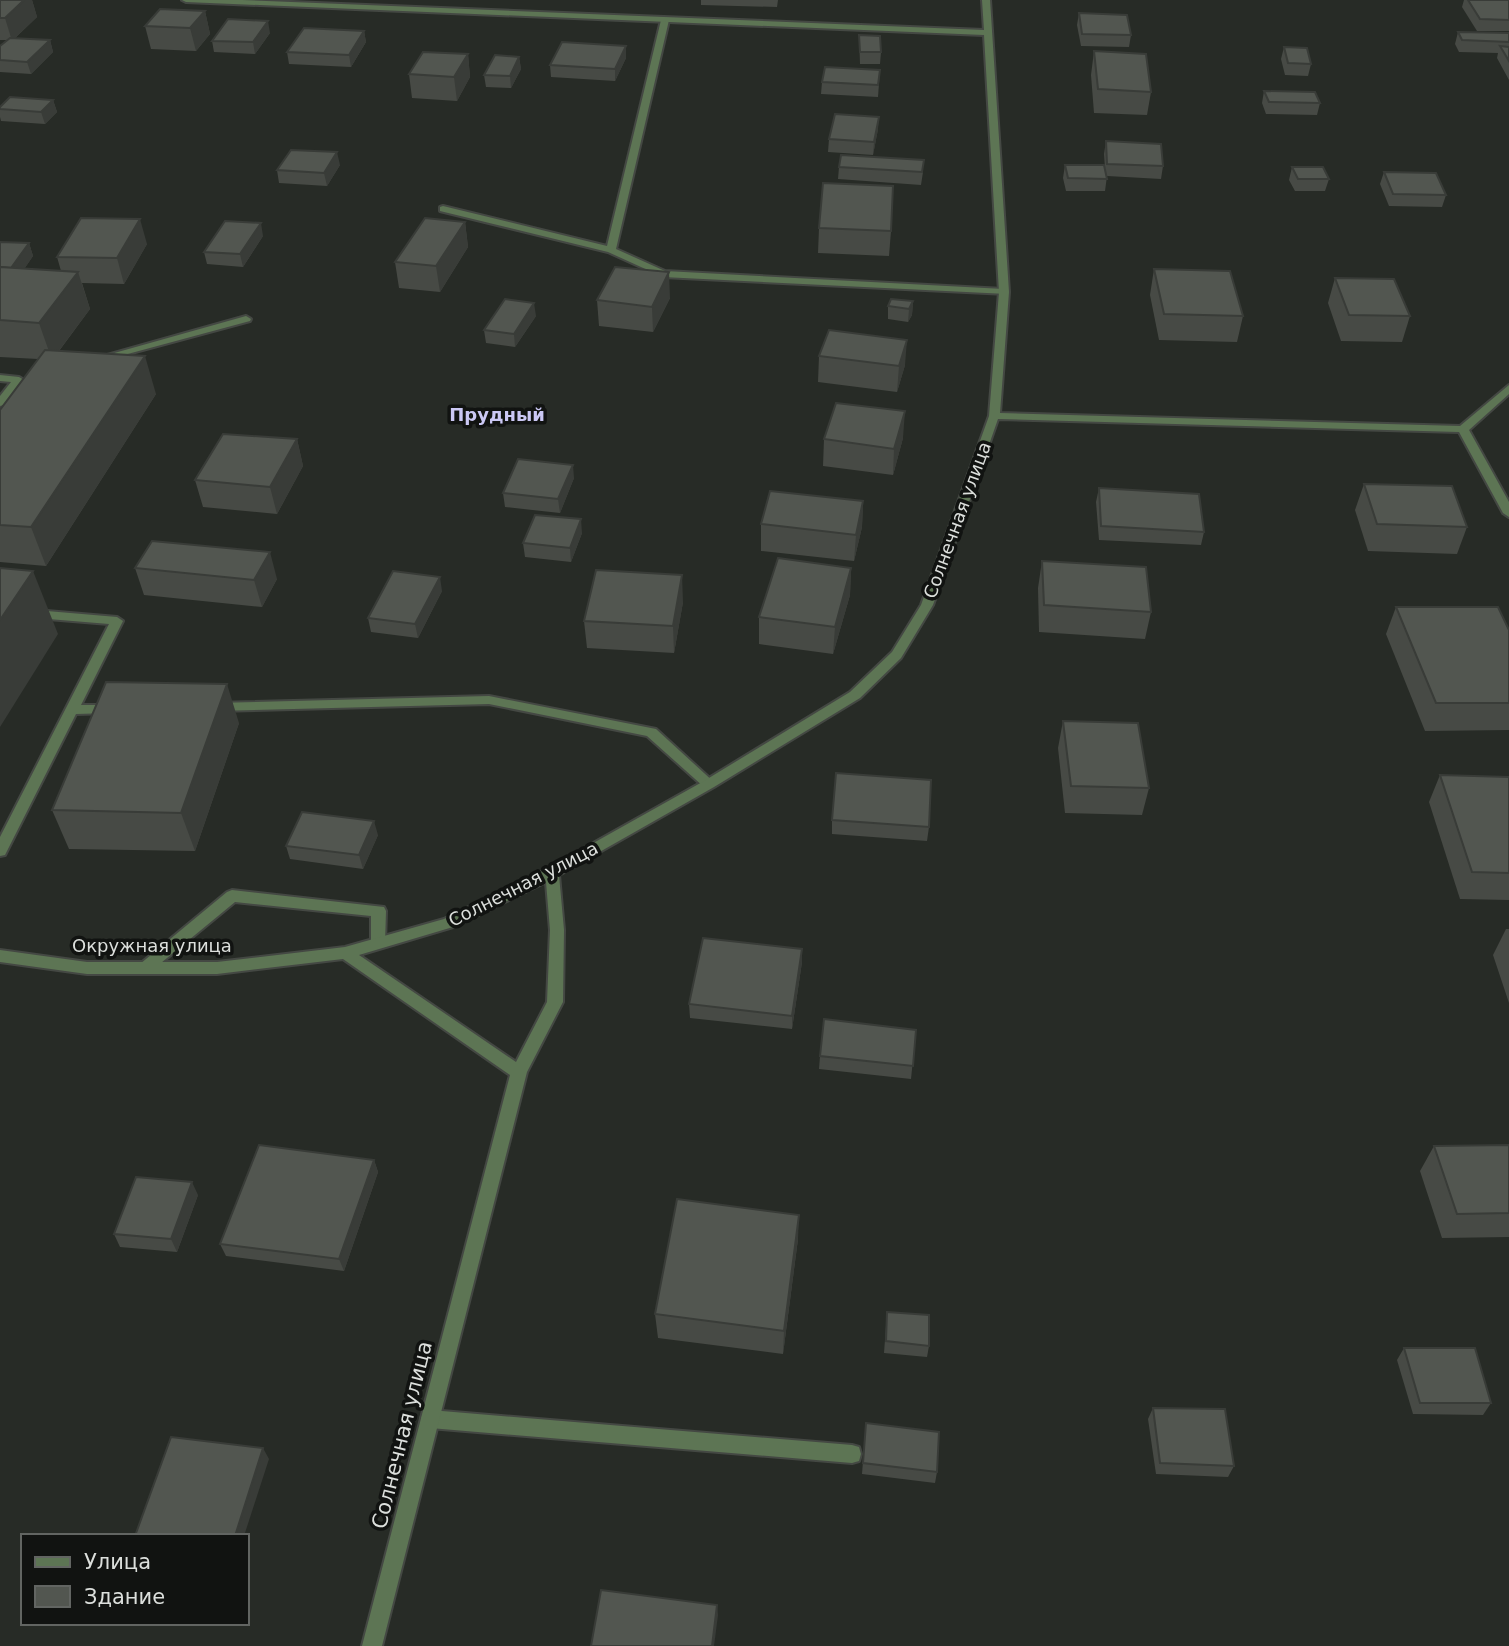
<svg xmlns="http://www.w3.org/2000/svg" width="1509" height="1646" font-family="'DejaVu Sans',sans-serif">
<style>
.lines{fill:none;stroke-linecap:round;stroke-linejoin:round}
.service-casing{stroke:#444843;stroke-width:4}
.minor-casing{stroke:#444843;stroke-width:4}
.service{fill:#5d7554;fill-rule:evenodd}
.minor{fill:#5d7554;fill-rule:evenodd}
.wall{fill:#474a45}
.shaded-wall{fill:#393c38}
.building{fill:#525650;stroke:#393c38;stroke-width:2}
.labels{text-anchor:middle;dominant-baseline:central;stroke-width:7;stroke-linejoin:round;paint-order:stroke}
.far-quarter-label{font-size:18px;font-weight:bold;fill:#cbc8f4;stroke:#111311}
.street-label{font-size:18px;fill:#dcdfdc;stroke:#111311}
.near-street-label{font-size:21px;fill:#dcdfdc;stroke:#111311}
</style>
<rect width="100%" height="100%" fill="#272b26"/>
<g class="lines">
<defs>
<g id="service">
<path d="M665,18L669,20L616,249L665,271L1004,289L1007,290V294L663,277L608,252L440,211V207L443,206L607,246L661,20Z"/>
<path d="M246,316L251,319L250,321L98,362L93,359Z"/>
<path d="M0,375L19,377L24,380L4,405L0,406V396L11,382L0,381Z"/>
<path d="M0,607L117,617L123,621L81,705H111L118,709L111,713L76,714L7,851L5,855L0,856V837L109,624L0,615Z"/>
<path d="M489,696L656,729L716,784L709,789L704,787L647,736L489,704L215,711L208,707L215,703Z"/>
<path d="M232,890L384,907L386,911L385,943L383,947H373L371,943V916L235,902L150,972H140L137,968L140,964L227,892Z"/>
<path d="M430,1410L852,1445L859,1447L861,1454L859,1461L852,1463L430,1428L423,1425L421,1419L423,1413Z"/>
</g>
<path id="minor" d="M182,0H242L984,30L982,0H990L1009,292L1000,413L1460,426L1509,385V394L1469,430L1509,502V517L1503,513L1459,432L998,419L933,605L901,658L860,698L714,787L559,875L564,930L563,1002L527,1072L382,1646H362L510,1075L343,959L217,974H87L0,962V950L87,962H217L345,947L444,919L547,869L704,781L850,692L892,652L921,605L989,416L999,292L984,35L186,2ZM546,882L550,930L547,1002L516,1062L359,955L453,927Z"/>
</defs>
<!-- service casing -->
<use href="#service" class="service-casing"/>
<!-- minor casing -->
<use href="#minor" class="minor-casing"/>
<!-- service -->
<use href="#service" class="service"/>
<!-- minor -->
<use href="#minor" class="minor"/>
</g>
<!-- wall -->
<g class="wall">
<path d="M0,0H32L37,17L15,38L50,40L53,52L31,74L0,72V46L7,40H0Z"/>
<path d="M701,0H778L777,7L701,5Z"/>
<path d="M1464,0H1509V31H1477L1462,7Z"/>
<path d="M205,11L210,34L196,51L151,49L145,26Z"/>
<path d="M1079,13L1131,35L1129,47L1081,46L1077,25Z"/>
<path d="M364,31L366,42L351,67L289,64L287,52Z"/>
<path d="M1458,32L1509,33V80L1497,58L1498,53L1459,52L1455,44Z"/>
<path d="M270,33L255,54L214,52L212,41Z"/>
<path d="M859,35L881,52L880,64H860Z"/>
<path d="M1284,47L1311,64L1308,76L1285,75L1281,59Z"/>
<path d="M1094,51L1151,92L1147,115L1094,113L1091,75Z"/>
<path d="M468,54L470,77L457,101L412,98L409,74Z"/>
<path d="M519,57L521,69L511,88L486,87L484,75Z"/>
<path d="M626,58L615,81L551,77L550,65Z"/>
<path d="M880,70L878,97L821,94L822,82Z"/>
<path d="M1264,91L1320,103L1317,115L1266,114L1262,103Z"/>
<path d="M53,100L57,112L45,124L1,121L0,117V107Z"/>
<path d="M878,129L873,155L828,152L829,139Z"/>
<path d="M1106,141L1163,166L1161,179L1107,176L1105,191H1066L1063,178L1065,165L1105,168L1104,154Z"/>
<path d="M340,165L327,186L279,183L277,170Z"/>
<path d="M839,167L923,172L921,185L838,179Z"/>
<path d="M1292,167L1329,179L1325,191H1295L1289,180Z"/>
<path d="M1384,172L1446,195L1442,207L1389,206L1380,184Z"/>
<path d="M465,222L468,247L440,292L399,288L395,262Z"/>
<path d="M819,228L891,231L889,256L818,253Z"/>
<path d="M263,236L243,267L207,264L204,252Z"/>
<path d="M0,242L29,243L33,256L24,269L61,271L57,257L147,244L124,284L82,283L90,309L59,351L156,394L46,566L0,562V410L38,359L0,357Z"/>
<path d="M1154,269L1243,316L1237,342L1159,340L1150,295Z"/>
<path d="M1335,278L1410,316L1402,342L1341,341L1328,303Z"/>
<path d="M670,298L653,332L599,326L597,300Z"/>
<path d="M913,301L912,315L908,322L888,319V306Z"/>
<path d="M536,316L515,347L486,343L484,330Z"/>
<path d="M819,356L905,365L897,392L818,382Z"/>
<path d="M903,438L893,475L823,466L824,439Z"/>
<path d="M297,439L303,466L277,514L203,507L195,480Z"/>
<path d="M574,478L560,513L505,507L503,493Z"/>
<path d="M1364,484L1467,527L1457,554L1368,551L1355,510Z"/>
<path d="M1099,488L1204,532L1201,545L1099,540L1096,502Z"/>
<path d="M863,501L862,527L854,561L761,551V524Z"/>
<path d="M582,533L571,562L525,557L523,543Z"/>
<path d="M1042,561L1151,612L1145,639L1039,632L1038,588Z"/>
<path d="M135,568L277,579L262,607L144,595Z"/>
<path d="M851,568L850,595L833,654L759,644V617Z"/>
<path d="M442,591L418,638L371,632L368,618Z"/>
<path d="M683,602L674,653L587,648L584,621Z"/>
<path d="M1396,607L1509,630V730L1425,731L1386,634Z"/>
<path d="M1063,721L1149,788L1142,815L1065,813L1058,748Z"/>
<path d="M239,723L195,851L69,849L52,810Z"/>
<path d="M1440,775L1509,777V900L1460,899L1429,802Z"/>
<path d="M832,820L929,827L927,841L832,834Z"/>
<path d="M378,835L363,869L290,859L286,846Z"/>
<path d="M1506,929H1509V1003L1493,955Z"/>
<path d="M802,949V962L792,1029L690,1018L689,1004Z"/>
<path d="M916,1030L911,1079L819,1069L820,1056Z"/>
<path d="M1509,1145V1237L1442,1238L1420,1171L1434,1146Z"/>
<path d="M374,1160L378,1172L344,1271L226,1256L220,1244Z"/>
<path d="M198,1195L177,1252L120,1247L114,1234Z"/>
<path d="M798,1239L783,1354L658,1338L655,1314Z"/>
<path d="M887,1312L929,1346L927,1357L884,1353Z"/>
<path d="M1404,1348L1491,1403L1483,1415L1413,1414L1397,1360Z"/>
<path d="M1153,1408L1234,1466L1228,1477L1156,1474L1148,1419Z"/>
<path d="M865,1435L937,1472L935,1483L862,1474Z"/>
<path d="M194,1623H216L215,1626Z"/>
</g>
<!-- shaded-wall -->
<g class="shaded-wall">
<path d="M24,0H32L37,17L12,41L5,18Z"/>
<path d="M205,11L210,34L196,51L190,28Z"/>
<path d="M268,21L270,33L255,54L253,42Z"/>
<path d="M364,31L366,42L351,67L349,55Z"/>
<path d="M50,40L53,52L31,74L27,62Z"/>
<path d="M626,46V58L615,81V69Z"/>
<path d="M468,54L470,77L457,101L454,77Z"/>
<path d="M519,57L521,69L511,88L510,76Z"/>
<path d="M53,100L57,112L45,124L41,112Z"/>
<path d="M879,117L878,129L873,155L874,142Z"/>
<path d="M337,152L340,165L327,186L324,173Z"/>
<path d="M140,219L147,244L124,284L117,258Z"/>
<path d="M465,222L468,247L440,292L436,266Z"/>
<path d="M261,223L263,236L243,267L240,254Z"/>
<path d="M29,243L33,256L14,284L9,271Z"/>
<path d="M78,272L90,309L52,360L39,323Z"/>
<path d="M669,272L670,298L653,332L652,307Z"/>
<path d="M913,301L912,315L908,322L909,309Z"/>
<path d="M534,303L536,316L515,347L514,334Z"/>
<path d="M907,340L905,365L897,392L899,366Z"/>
<path d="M145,356L156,394L46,566L31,527Z"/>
<path d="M905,411L903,438L893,475L894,449Z"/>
<path d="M297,439L303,466L277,514L270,487Z"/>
<path d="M573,465L574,478L560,513L558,499Z"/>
<path d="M863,501L862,527L854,561L856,535Z"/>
<path d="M581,519L582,533L571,562L570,548Z"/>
<path d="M270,552L277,579L262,607L254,580Z"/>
<path d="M851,568L850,595L833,654L835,627Z"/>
<path d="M33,571L58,634L0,727V620Z"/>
<path d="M682,575L683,602L674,653L673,626Z"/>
<path d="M440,577L442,591L418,638L415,624Z"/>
<path d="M227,684L239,723L195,851L181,813Z"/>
<path d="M374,821L378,835L363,869L359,855Z"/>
<path d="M802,949V962L792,1029V1016Z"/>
<path d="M374,1160L378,1172L344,1271L339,1259Z"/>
<path d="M192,1182L198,1195L177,1252L171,1239Z"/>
<path d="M799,1215L798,1239L783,1354L784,1331Z"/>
<path d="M263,1448L269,1459L244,1536H235Z"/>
<path d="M717,1605L718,1615L714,1646H712Z"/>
</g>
<!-- building -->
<g class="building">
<path d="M0,0H24L5,18H0Z"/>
<path d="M1468,0H1509V20L1480,19Z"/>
<path d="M160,9L205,11L190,28L145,26Z"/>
<path d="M1079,13L1127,15L1131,35L1082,34Z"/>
<path d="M228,19L268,21L253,42L212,41Z"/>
<path d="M304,28L364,31L349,55L287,52Z"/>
<path d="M1458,32L1509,33V42L1462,40Z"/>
<path d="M859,35L880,36L881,52H860Z"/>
<path d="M10,38L50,40L27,62L0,60V46Z"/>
<path d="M562,42L626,46L615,69L550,65Z"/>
<path d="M1500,46L1509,47V61Z"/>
<path d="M1284,47L1307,48L1311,64L1288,63Z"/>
<path d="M1094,51L1146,54L1151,92L1098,89Z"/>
<path d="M423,52L468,54L454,77L409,74Z"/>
<path d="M495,55L519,57L510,76L484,75Z"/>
<path d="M825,67L880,70L878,85L822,82Z"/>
<path d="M1264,91L1315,92L1320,103L1269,102Z"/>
<path d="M10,97L53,100L41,112L0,109V107Z"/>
<path d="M835,114L879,117L874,142L829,139Z"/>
<path d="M1106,141L1161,144L1163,166L1107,164Z"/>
<path d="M291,150L337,152L324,173L277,170Z"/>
<path d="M841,155L924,160L922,172L839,167Z"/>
<path d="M1065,165H1104L1107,179L1068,178Z"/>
<path d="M1292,167H1323L1329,179H1298Z"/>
<path d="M1384,172L1436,173L1446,195L1393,194Z"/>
<path d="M823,183L893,186L891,231L819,228Z"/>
<path d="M81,218L140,219L117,258L57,257Z"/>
<path d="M425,218L465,222L436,266L395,262Z"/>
<path d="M225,221L261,223L240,254L204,252Z"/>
<path d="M0,242L29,243L11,268L0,267Z"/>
<path d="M0,267L78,272L39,323L0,320Z"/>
<path d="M615,267L669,272L652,307L597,300Z"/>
<path d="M1154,269L1230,271L1243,316L1164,314Z"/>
<path d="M1335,278L1394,279L1410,316L1349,315Z"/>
<path d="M505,299L534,303L514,334L484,330Z"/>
<path d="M891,299L913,301L909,309L888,306Z"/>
<path d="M829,330L907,340L899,366L819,356Z"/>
<path d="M45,350L145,356L31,527L0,525V410Z"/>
<path d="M836,403L905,411L894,449L824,439Z"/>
<path d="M223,434L297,439L270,487L195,480Z"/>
<path d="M518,459L573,465L558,499L503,493Z"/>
<path d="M1364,484L1452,486L1467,527L1377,524Z"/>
<path d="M1099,488L1199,494L1204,532L1101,526Z"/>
<path d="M770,491L863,501L856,535L761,524Z"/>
<path d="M535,515L581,519L570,548L523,543Z"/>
<path d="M152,541L270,552L254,580L135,568Z"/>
<path d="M778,558L851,568L835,627L759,617Z"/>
<path d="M1042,561L1146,567L1151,612L1044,605Z"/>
<path d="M0,568L33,571L0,620Z"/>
<path d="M596,570L682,575L673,626L584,621Z"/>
<path d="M393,571L440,577L415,624L368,618Z"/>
<path d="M1396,607H1498L1509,630V703H1436Z"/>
<path d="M106,682L227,684L181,813L52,810Z"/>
<path d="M1063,721L1138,723L1149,788L1071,786Z"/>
<path d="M836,773L931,780L929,827L832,820Z"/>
<path d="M1440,775L1509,777V873L1472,872Z"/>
<path d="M302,812L374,821L359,855L286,846Z"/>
<path d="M703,938L802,949L792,1016L689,1004Z"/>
<path d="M824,1019L916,1030L913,1066L820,1056Z"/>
<path d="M259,1145L374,1160L339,1259L220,1244Z"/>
<path d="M1509,1145V1213L1457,1214L1434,1146Z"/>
<path d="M136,1177L192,1182L171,1239L114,1234Z"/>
<path d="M677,1199L799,1215L784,1331L655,1314Z"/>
<path d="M887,1312L929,1315V1346L886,1341Z"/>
<path d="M1404,1348H1475L1491,1403H1420Z"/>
<path d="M1153,1408L1225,1409L1234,1466L1160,1463Z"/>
<path d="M866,1423L939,1432L937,1472L863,1463Z"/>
<path d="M171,1437L263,1448L235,1536H135Z"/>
<path d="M601,1590L717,1605L712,1646H591Z"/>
</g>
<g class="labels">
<!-- far-quarter labels -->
<g class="far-quarter-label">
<text x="497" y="414">Прудный</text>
</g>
<!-- street labels -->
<g class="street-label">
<text transform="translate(957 520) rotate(-70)">Солнечная улица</text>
<text transform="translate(523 884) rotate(-27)">Солнечная улица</text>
<text x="152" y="945">Окружная улица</text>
</g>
<!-- near-street labels -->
<g class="near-street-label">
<text transform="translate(402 1435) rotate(-76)">Солнечная улица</text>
</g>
</g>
<!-- legend -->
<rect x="21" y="1534" width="228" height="91" fill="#111311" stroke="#626562" stroke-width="2"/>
<rect x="35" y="1557" width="35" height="10" fill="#5d7554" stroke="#626562" stroke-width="2"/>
<text x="84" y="1569" font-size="21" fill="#dcdfdc">Улица</text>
<rect x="35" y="1586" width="35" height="21" fill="#525650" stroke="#626562" stroke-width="2"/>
<text x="84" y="1604" font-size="21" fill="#dcdfdc">Здание</text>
</svg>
